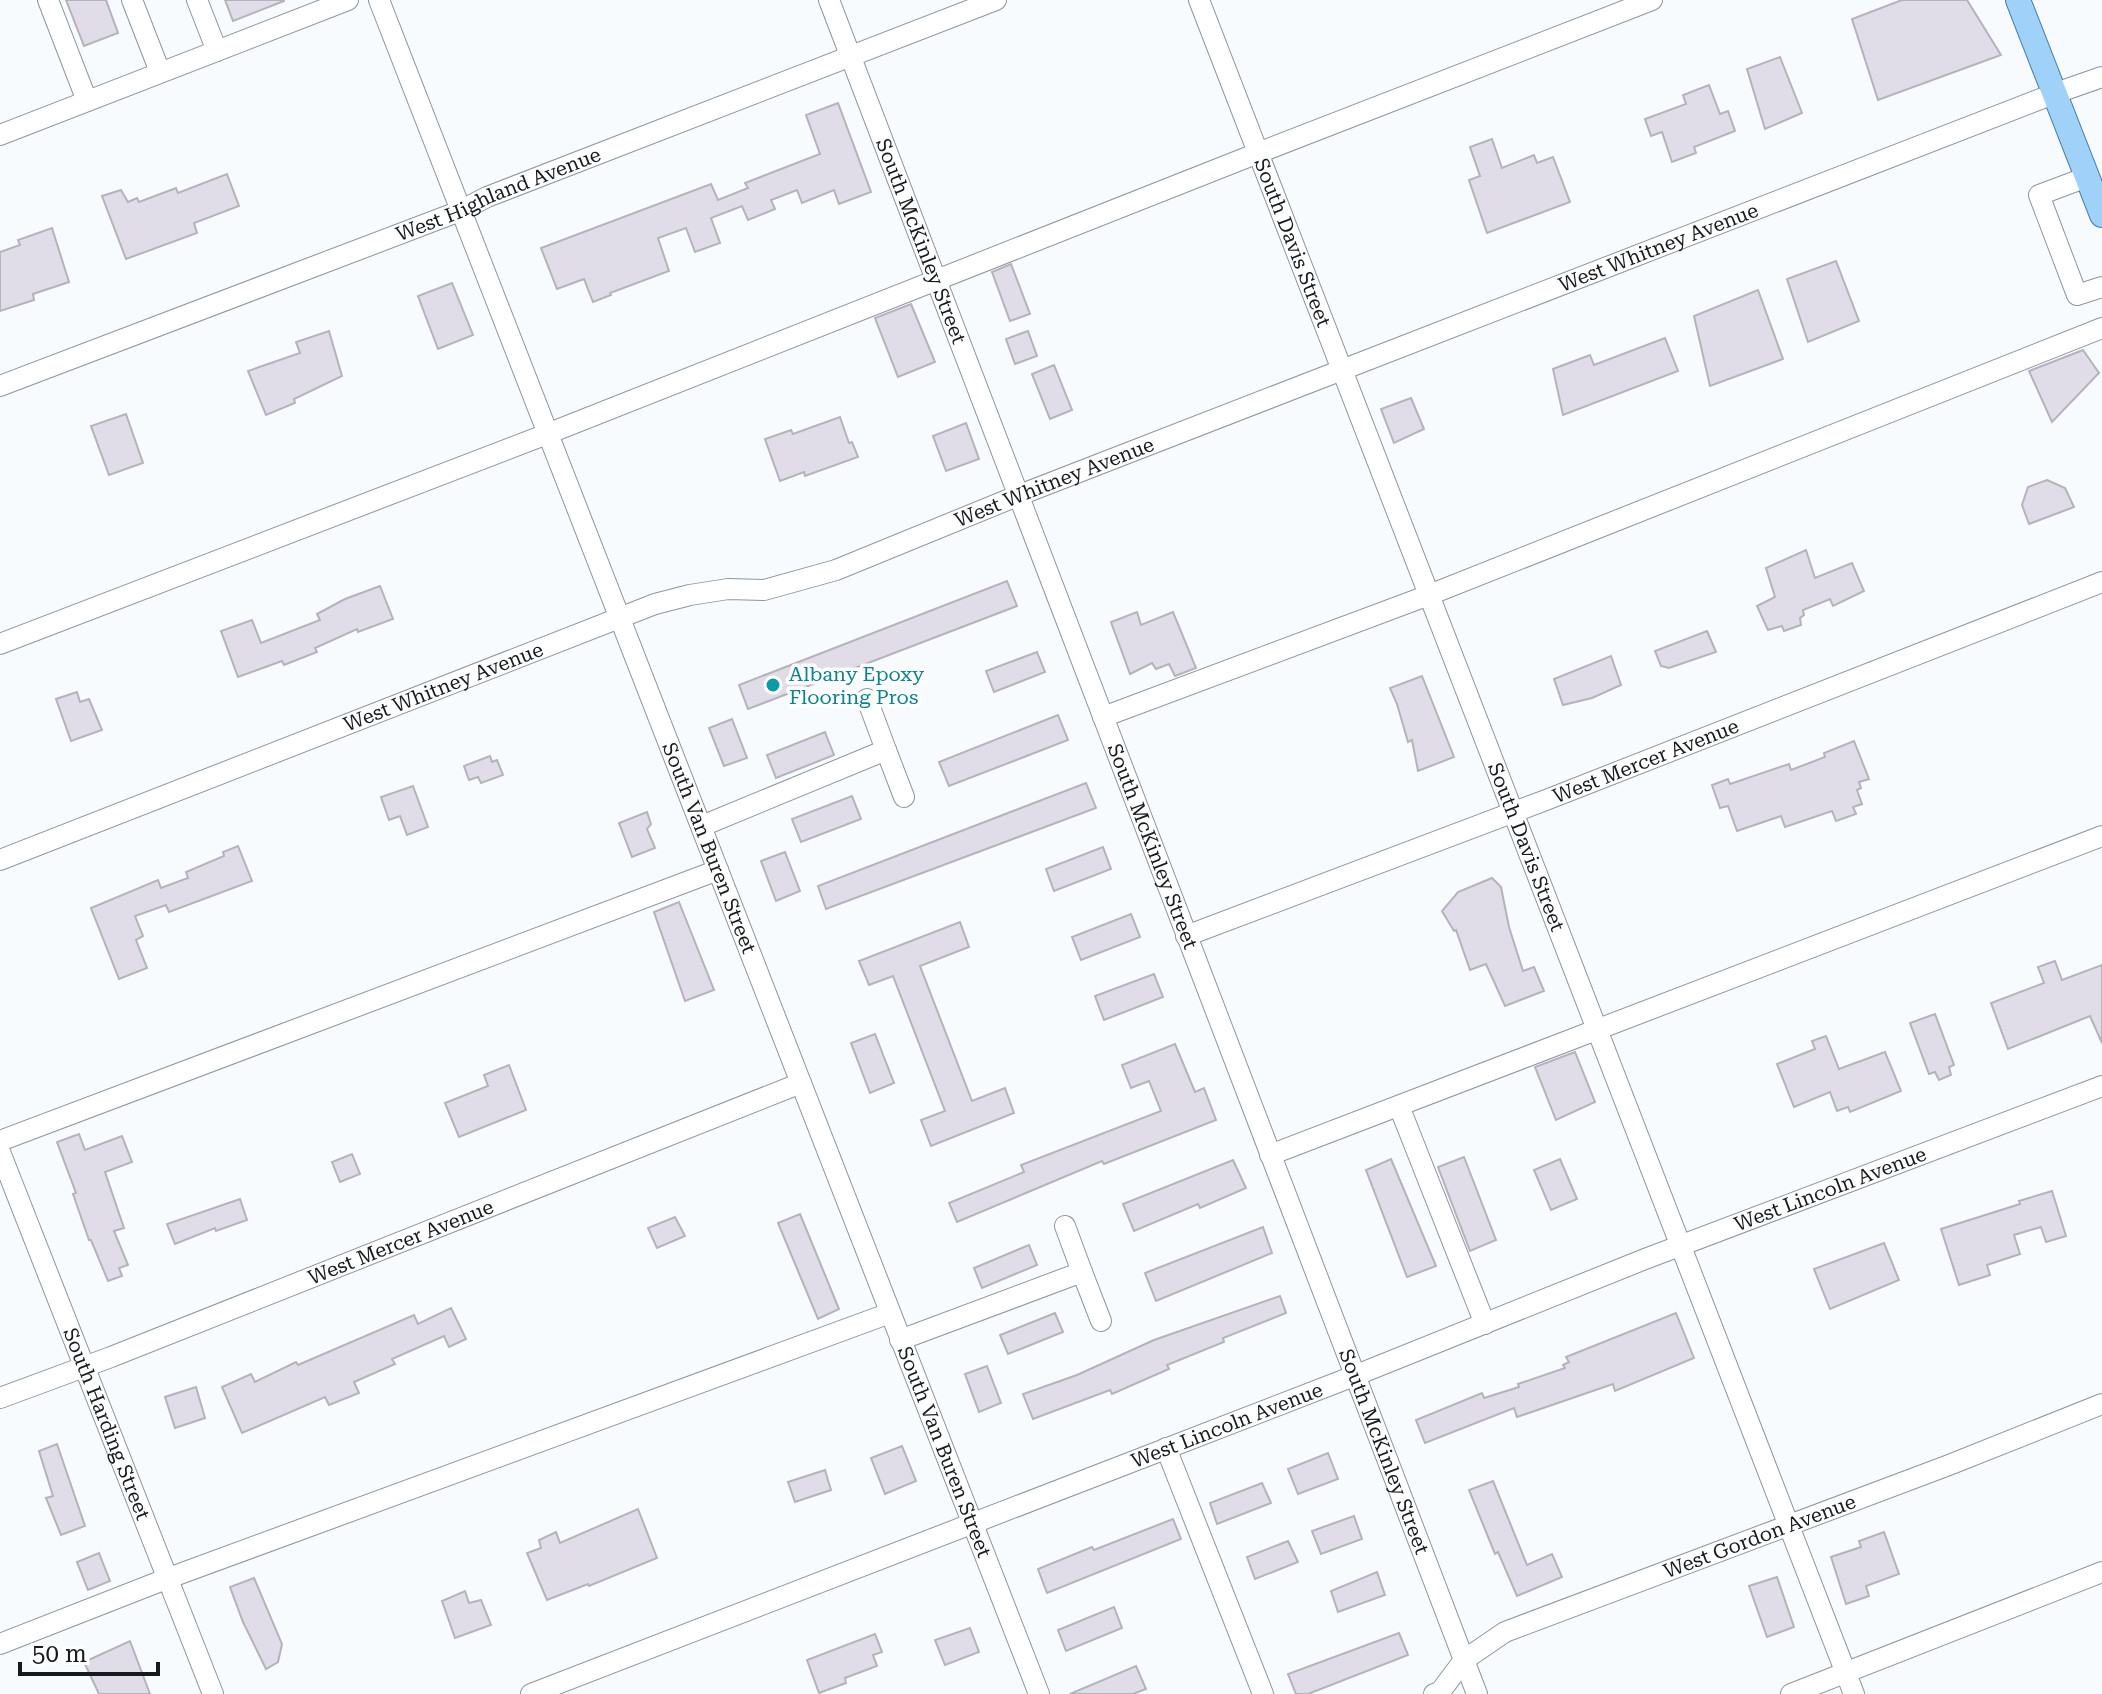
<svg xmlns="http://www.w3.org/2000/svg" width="2102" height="1694" font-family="'Roboto Serif',serif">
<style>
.building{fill:#e1dde8;stroke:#b6b2bd;stroke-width:2}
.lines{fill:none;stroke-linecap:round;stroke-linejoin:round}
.minor-casing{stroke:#8d969e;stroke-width:22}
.major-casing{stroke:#467da8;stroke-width:26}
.minor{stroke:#fff;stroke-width:20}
.major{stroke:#a0d1f8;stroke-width:24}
.culture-dot{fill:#0f9aa8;stroke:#fff;stroke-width:3}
.labels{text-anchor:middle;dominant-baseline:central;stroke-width:7;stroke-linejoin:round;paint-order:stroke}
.street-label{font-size:20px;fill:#161a1d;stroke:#fff}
.culture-label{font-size:20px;fill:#0d838f;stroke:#fff;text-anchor:start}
</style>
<rect width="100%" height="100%" fill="#f7fbfe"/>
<!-- building -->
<g class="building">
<path d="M66,0H106L118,33L84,46Z"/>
<path d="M225,0H284V1L233,21Z"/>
<path d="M1902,0H1967L2001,55L1878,100L1852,19Z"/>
<path d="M1780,57L1802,113L1765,129L1747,69Z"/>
<path d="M1709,85L1720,114L1728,111L1735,131L1694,147L1696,153L1672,162L1662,132L1651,136L1645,119L1686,104L1683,95Z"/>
<path d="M838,103L871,192L839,204L834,190L802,203L797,190L771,200L775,209L748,220L742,206L711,218L720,243L695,252L686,228L658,238L669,271L610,293L611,295L593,302L584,279L557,289L541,248L711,184L718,200L748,188L745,183L820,154L806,115Z"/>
<path d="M1492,139L1502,168L1534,155L1537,163L1553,157L1570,202L1487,233L1469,180L1480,176L1470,147Z"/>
<path d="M227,174L239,206L194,223L197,233L126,259L102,196L121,190L128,202L137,198L139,202L176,188L178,193Z"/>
<path d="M52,228L69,282L33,294L34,300L0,311V252L20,245L18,240Z"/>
<path d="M1836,261L1859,321L1808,342L1787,279Z"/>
<path d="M1011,264L1030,314L1010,321L992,272Z"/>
<path d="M452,283L473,335L438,349L418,296Z"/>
<path d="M1758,290L1783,359L1710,386L1694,316Z"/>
<path d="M911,304L935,362L898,377L875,318Z"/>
<path d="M329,331L342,376L294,399L295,403L266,415L248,371L300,353L296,342Z"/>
<path d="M1028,331L1037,356L1015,364L1006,339Z"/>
<path d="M1665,338L1678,371L1563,415L1553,369L1590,355L1594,365Z"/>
<path d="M2083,350L2099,373L2052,422L2029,371Z"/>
<path d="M1054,365L1072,410L1050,419L1032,374Z"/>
<path d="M1411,398L1424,429L1394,443L1381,409Z"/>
<path d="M126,414L143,463L109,475L91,426Z"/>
<path d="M840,417L849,443L852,442L858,457L805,476L804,472L780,481L765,439L791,430L793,434Z"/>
<path d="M966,423L979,459L946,471L933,436Z"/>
<path d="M2047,480L2065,488L2074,507L2029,524L2022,505L2028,487Z"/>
<path d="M1806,550L1815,578L1852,563L1864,591L1833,606L1830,599L1803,610L1804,615L1800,618L1801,625L1784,631L1782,626L1768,630L1757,606L1775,597L1766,568Z"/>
<path d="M1007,581L1017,606L748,709L739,685Z"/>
<path d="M380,586L393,619L358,632L357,629L315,648L317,652L284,665L282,661L238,677L221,631L252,620L261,643L320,620L317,614L345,599Z"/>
<path d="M1137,612L1141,625L1173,612L1196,668L1175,676L1169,664L1156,669L1152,663L1130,674L1111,622Z"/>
<path d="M1707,631L1716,652L1669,668L1661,666L1655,651Z"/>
<path d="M1037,652L1045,672L994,692L986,671Z"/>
<path d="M1611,656L1621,685L1592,698L1563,705L1554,679Z"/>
<path d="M1422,676L1454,757L1418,771L1412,740L1408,742L1397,704L1390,688Z"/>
<path d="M77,692L80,702L89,699L102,730L71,741L56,699Z"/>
<path d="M1058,715L1068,740L949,786L939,762Z"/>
<path d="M732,719L747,758L724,766L709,728Z"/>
<path d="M825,732L834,755L776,778L767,755Z"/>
<path d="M1854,741L1869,779L1859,782L1861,788L1857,790L1862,804L1853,807L1856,814L1836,821L1832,811L1785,827L1781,816L1737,831L1728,806L1720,808L1712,785L1728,779L1730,784L1789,764L1791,770L1825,757L1824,753Z"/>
<path d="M490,756L492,762L497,760L503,775L481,783L478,777L469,780L464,766Z"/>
<path d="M1086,783L1096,808L826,909L818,886Z"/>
<path d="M413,786L428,827L407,835L400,816L389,820L381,797Z"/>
<path d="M852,796L861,819L801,842L792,819Z"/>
<path d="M647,812L651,824L647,829L655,848L632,857L619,823Z"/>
<path d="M238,846L252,881L169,912L166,905L135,916L143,936L136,940L147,968L119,979L91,908L158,880L161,888L188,878L186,872L224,856L223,852Z"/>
<path d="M1103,847L1111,869L1054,891L1046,869Z"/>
<path d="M785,852L800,891L776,901L761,861Z"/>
<path d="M1492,878L1501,887L1509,927L1523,971L1534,967L1544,991L1505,1006L1486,964L1470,970L1456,930L1454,931L1442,911L1458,892Z"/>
<path d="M679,902L714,990L685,1001L654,912Z"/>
<path d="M1131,914L1140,937L1081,960L1072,937Z"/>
<path d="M960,922L969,947L920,966L972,1101L1005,1088L1014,1113L931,1146L921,1120L945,1111L893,976L869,985L859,961Z"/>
<path d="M2055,961L2062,980L2102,965V1043L2090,1016L2008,1049L1991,1003L2044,983L2038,967Z"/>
<path d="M1154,974L1163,997L1104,1020L1095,996Z"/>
<path d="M1935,1014L1954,1065L1949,1067L1951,1075L1939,1080L1935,1072L1929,1074L1910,1023Z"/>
<path d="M875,1034L894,1083L870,1093L851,1043Z"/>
<path d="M1826,1036L1839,1069L1885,1052L1901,1091L1850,1112L1848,1107L1837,1111L1830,1092L1794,1107L1777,1064L1815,1049L1812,1041Z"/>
<path d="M1175,1044L1195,1092L1204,1088L1216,1120L1104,1164L1102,1161L957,1222L949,1203L1024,1172L1021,1165L1161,1111L1149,1081L1131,1088L1122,1065Z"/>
<path d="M1575,1052L1595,1102L1556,1120L1535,1067Z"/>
<path d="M509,1065L526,1110L459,1137L445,1103L488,1086L484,1075Z"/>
<path d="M79,1134L85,1150L122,1136L132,1162L105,1172L124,1228L114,1231L128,1265L119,1268L122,1276L108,1281L91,1240H89L73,1194L76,1193L57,1142Z"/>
<path d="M352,1154L360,1174L340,1182L332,1162Z"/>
<path d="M1464,1157L1496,1240L1470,1251L1438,1167Z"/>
<path d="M1391,1159L1436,1266L1407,1277L1366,1170Z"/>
<path d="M1560,1159L1577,1199L1551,1210L1534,1170Z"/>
<path d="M1233,1160L1246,1188L1200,1208L1198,1204L1134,1231L1123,1204Z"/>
<path d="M2052,1191L2066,1236L2046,1242L2041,1227L2014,1235L2020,1254L1987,1265L1990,1275L1959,1285L1941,1229L2020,1204L2019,1201Z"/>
<path d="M240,1199L247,1220L216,1231L215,1228L175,1244L167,1224Z"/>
<path d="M800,1214L839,1309L818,1319L778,1223Z"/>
<path d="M675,1217L685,1236L657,1248L648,1228Z"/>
<path d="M1263,1227L1272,1253L1156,1301L1145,1273Z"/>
<path d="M1884,1243L1899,1280L1830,1309L1814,1269Z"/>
<path d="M1029,1245L1037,1265L982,1288L974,1268Z"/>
<path d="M1280,1296L1286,1313L1223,1338L1224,1342L1167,1365L1169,1369L1112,1394L1110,1390L1033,1419L1023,1394L1077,1375L1154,1340Z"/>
<path d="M451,1308L466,1339L449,1347L444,1336L392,1359L395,1364L354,1382L359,1393L329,1405L325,1397L242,1433L222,1387L251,1374L255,1382L296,1362L298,1365L414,1315L418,1324Z"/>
<path d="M1055,1313L1063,1332L1008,1354L1000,1335Z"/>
<path d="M1676,1313L1694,1358L1615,1391L1613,1384L1517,1417L1514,1408L1425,1443L1416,1420L1482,1393L1484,1398L1519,1387L1518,1384L1565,1368L1563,1365L1569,1362L1566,1357Z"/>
<path d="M987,1366L1001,1403L979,1412L965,1374Z"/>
<path d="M196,1387L205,1418L175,1428L165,1397Z"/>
<path d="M57,1444L85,1526L61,1535L46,1498L53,1496L39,1451Z"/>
<path d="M902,1446L916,1481L885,1494L871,1458Z"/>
<path d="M1328,1453L1338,1479L1298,1494L1288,1469Z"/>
<path d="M825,1470L831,1490L795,1502L788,1482Z"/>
<path d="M1493,1481L1527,1565L1552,1554L1562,1577L1517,1596L1498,1552L1495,1554L1469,1490Z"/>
<path d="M1262,1483L1271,1503L1217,1524L1210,1503Z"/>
<path d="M638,1509L657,1558L589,1586L588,1584L547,1600L527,1553L541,1548L539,1540L556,1532L560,1543Z"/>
<path d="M1354,1516L1362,1539L1321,1554L1312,1531Z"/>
<path d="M1173,1519L1181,1539L1047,1593L1038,1569L1092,1547L1094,1550Z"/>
<path d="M1884,1532L1899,1574L1866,1586L1869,1596L1846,1604L1831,1557L1861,1547L1859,1541Z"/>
<path d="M1288,1541L1298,1562L1255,1579L1247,1557Z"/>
<path d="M99,1553L110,1581L88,1590L77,1562Z"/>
<path d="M1377,1572L1385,1595L1338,1612L1331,1591Z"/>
<path d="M1777,1577L1794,1627L1767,1637L1749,1586Z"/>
<path d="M254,1578L282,1644L278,1662L266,1669L243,1622L230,1587Z"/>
<path d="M465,1591L469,1603L481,1600L491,1625L455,1638L442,1601Z"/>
<path d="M1114,1607L1122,1628L1066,1651L1058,1630Z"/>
<path d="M970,1628L979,1652L945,1665L935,1640Z"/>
<path d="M1399,1633L1408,1655L1308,1694H1296L1288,1674Z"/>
<path d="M875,1634L882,1652L873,1655L877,1666L845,1678L846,1683L819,1693L807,1660Z"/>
<path d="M130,1641L150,1694H99L84,1662Z"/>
<path d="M1136,1666L1146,1689L1133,1694H1070Z"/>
</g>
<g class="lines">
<defs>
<g id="minor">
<path d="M48,0L87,101"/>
<path d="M132,0L160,72"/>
<path d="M197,0L217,51"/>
<path id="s1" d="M379,0L1039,1694"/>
<path id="s2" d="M829,0L1477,1694"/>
<path id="s3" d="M1199,0L1854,1694"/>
<path d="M0,135L348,0"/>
<path d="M2087,177L2039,195L2077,295L2102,287"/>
<path id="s4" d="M0,386L460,211L487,197L996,0"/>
<path d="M0,644L547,434L1258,153L1652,0"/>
<path d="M1103,717L1429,595L2102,328"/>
<path d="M886,750L904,797"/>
<path d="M702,826L886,750L867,699"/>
<path id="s5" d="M0,860L655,604L690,595L728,589L764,590L836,570L1017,496L2056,93L2102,77"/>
<path id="s6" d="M1186,936L1546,800L2102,582"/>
<path d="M1399,1106L1485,1324"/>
<path d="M0,1141L718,870"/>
<path id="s7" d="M0,1152L213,1694"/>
<path d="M1270,1155L2102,836"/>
<path d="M1082,1272L1101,1321"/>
<path d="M900,1340L1082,1272L1065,1226"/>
<path id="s8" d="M0,1398L111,1357L801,1083"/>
<path d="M1166,1448L1263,1694"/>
<path d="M0,1644L166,1579L890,1313"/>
<path id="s9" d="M531,1694L1354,1376L1645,1259L2102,1086"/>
<path id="s10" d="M1434,1694L1440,1692L1464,1660L1505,1632L1949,1465L2102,1404"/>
<path d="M1791,1694L2102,1572"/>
</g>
<path id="major" d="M2018,0L2102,215"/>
</defs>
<!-- minor casing -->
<use href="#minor" class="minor-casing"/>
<!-- major casing -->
<use href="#major" class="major-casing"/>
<!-- minor -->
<use href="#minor" class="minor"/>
<!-- major -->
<use href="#major" class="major"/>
</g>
<!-- markers -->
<circle class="culture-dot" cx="773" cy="685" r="8"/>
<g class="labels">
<!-- street labels -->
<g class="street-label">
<text stroke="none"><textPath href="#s4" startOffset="534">West Highland Avenue</textPath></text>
<text stroke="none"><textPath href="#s2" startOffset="258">South McKinley Street</textPath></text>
<text stroke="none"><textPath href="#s3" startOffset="260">South Davis Street</textPath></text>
<text stroke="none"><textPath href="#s5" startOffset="1772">West Whitney Avenue</textPath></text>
<text stroke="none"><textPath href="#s5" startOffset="1124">West Whitney Avenue</textPath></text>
<text stroke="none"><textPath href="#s5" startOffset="476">West Whitney Avenue</textPath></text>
<text stroke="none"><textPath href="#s6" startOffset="492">West Mercer Avenue</textPath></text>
<text stroke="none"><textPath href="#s1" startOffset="910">South Van Buren Street</textPath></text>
<text stroke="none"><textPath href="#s2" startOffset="906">South McKinley Street</textPath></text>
<text stroke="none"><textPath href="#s3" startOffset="908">South Davis Street</textPath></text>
<text stroke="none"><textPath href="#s9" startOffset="1394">West Lincoln Avenue</textPath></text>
<text stroke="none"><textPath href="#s8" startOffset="430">West Mercer Avenue</textPath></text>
<text stroke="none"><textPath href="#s7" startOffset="292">South Harding Street</textPath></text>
<text stroke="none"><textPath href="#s9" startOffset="746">West Lincoln Avenue</textPath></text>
<text stroke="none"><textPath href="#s1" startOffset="1558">South Van Buren Street</textPath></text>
<text stroke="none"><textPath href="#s2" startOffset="1554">South McKinley Street</textPath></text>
<text stroke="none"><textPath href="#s10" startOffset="368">West Gordon Avenue</textPath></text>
</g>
<!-- culture labels -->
<g class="culture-label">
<text x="789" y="674">Albany Epoxy<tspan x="789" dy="23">Flooring Pros</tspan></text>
</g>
</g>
<!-- scale -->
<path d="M20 1662v12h138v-12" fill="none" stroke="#161a1d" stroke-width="4"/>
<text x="32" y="1662" font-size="24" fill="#161a1d" stroke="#ffffff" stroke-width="6" paint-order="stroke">50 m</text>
</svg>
